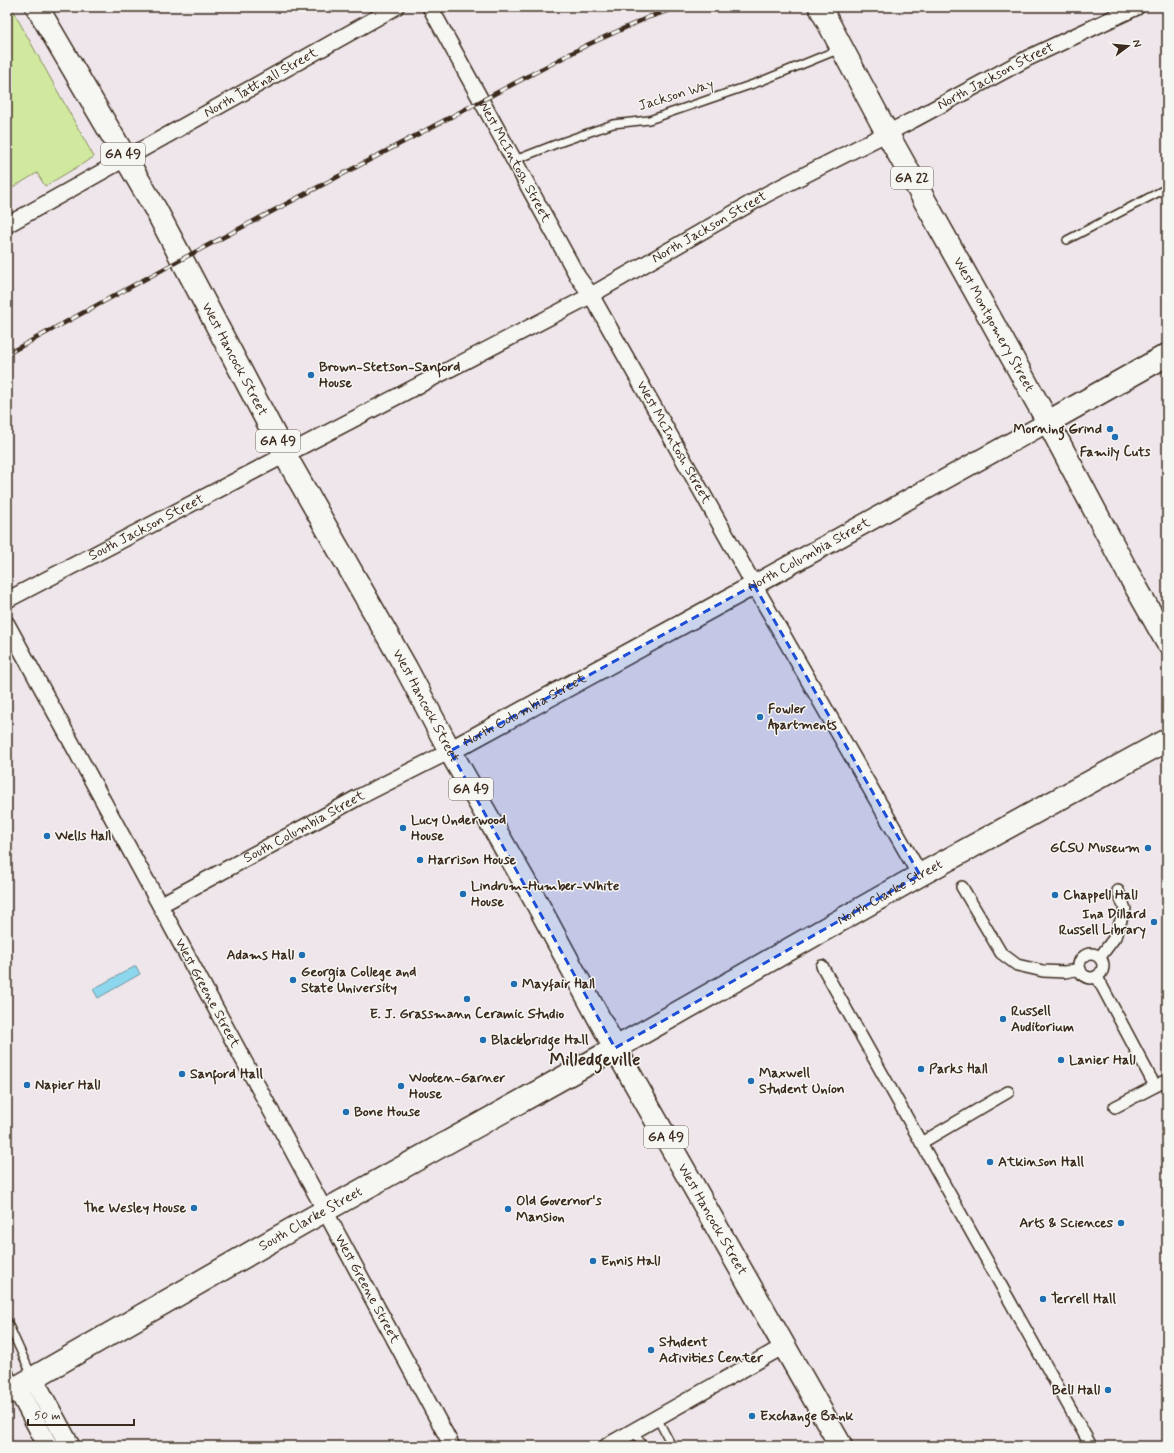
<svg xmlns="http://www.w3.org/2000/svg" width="1174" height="1453" font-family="Mynerve,sans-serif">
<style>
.green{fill:#d1e99f;stroke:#868a5e}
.water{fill:#8dd7ee;stroke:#6c929b}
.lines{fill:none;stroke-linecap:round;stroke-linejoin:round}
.service-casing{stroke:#3b2a1e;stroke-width:10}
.pedestrian-casing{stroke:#3b2a1e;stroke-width:14}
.minor-casing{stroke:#3b2a1e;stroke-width:18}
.tertiary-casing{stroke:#3b2a1e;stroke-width:22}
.primary-casing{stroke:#3b2a1e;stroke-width:25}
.service{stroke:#f6f6f2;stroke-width:7}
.pedestrian{stroke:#f6f6f2;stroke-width:11}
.minor{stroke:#f6f6f2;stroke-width:15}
.tertiary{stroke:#f6f6f2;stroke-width:19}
.primary{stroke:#f6f6f2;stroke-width:22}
.rail-casing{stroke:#3b2a1e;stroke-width:4.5}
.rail{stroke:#f6f6f2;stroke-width:3;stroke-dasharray:9;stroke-linecap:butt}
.marked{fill:#1d4ed8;fill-opacity:0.2;stroke:#1d4ed8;stroke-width:3;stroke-dasharray:8 5;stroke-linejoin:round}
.poi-dot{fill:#1f6fb2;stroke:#f6f6f2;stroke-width:1.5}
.labels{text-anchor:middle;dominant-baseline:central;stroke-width:3;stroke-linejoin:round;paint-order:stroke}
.shield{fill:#f6f6f2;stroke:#73675e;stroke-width:1}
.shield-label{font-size:13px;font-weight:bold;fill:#3b2a1e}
.street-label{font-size:14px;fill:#3b2a1e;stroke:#f6f6f2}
.poi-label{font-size:14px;font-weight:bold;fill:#3b2a1e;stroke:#f6f6f2;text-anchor:start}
.district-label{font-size:18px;font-weight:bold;fill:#3b2a1e;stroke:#f6f6f2}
</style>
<rect width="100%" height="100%" fill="#eee6ea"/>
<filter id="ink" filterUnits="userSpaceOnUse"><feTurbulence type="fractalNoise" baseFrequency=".025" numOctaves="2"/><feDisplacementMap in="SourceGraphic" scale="8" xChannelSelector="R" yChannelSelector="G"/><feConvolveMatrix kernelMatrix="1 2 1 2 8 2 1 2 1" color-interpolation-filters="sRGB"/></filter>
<g filter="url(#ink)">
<!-- green -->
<path class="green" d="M7,7H11L94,157L45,186L37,173L7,191Z"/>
<!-- water -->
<path class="water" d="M136,966L140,974L98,998L93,989Z"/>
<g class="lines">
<defs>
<g id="service">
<path d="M515,160L556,144L613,124L649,120L759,82L840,49"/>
<path d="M1067,240L1167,188"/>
<path d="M7,1321L32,1376"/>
<path d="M7,1367L15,1385"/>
<path d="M657,1418L672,1446"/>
<path d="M634,1431L643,1446"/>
</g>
<g id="pedestrian">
<path d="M962,887L1001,953L1017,965L1043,971L1065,972L1080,969"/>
<circle cx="1091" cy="966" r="12"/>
<path d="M1100,957L1115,937L1125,909L1118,891"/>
<path d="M822,966L1091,1446"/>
<path d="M1097,977L1155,1086"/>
<path d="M1115,1107L1167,1080"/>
<path d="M921,1143L1008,1092"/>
</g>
<g id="minor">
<path id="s1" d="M430,7L578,277L591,295L754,585L920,875"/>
<path id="s2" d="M7,225L396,7"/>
<path id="s3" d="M7,600L586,298L767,194L913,120L1028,58L1137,7"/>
<path id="s4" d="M7,624L169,922L452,1446"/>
<path id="s5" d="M160,905L310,824L357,798L450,751"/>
<path d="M607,1446L784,1346"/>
</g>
<g id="tertiary">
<path id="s6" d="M450,751L754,585L1048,422"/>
<path d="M33,1378L70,1446"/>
<path d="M17,1388L48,1446"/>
</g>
<g id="primary">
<path id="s7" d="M37,7L156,210L285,455L406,668L450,751L538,905L615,1048L841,1446"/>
<path id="s8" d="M820,7L887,133L1048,422L1128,573L1167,642"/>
<path d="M1048,422L1167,355"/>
<path id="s9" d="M7,1393L301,1224L593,1061L920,875L1167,740"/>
</g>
</defs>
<!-- service casing -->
<use href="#service" class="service-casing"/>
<!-- pedestrian casing -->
<use href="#pedestrian" class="pedestrian-casing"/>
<!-- minor casing -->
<use href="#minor" class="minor-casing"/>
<!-- tertiary casing -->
<use href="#tertiary" class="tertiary-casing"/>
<!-- primary casing -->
<use href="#primary" class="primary-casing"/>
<!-- service -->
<use href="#service" class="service"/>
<!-- pedestrian -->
<use href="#pedestrian" class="pedestrian"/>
<!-- minor -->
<use href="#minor" class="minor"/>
<!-- tertiary -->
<use href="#tertiary" class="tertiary"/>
<!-- primary -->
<use href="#primary" class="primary"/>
<defs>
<path id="rail" d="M7,354L182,259L587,45L649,17L679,7"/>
</defs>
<!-- rail casing -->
<use href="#rail" class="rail-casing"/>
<!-- rail -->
<use href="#rail" class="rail"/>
</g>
</g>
<!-- marked area -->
<path class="marked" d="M754,585L920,875L615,1048L450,751Z"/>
<!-- markers -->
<g class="poi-dot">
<circle cx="311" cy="375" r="4"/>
<circle cx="1110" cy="429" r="4"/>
<circle cx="1115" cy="437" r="4"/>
<circle cx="760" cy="717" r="4"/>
<circle cx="403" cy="828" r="4"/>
<circle cx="47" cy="836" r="4"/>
<circle cx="1148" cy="848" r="4"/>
<circle cx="420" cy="860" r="4"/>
<circle cx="463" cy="894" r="4"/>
<circle cx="1055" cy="895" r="4"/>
<circle cx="1154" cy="922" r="4"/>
<circle cx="302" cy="955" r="4"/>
<circle cx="293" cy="980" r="4"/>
<circle cx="514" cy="984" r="4"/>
<circle cx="467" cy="999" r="4"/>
<circle cx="1003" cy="1019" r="4"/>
<circle cx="483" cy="1040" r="4"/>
<circle cx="1061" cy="1060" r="4"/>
<circle cx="921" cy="1069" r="4"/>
<circle cx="182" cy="1074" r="4"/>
<circle cx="751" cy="1081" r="4"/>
<circle cx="27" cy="1085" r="4"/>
<circle cx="401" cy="1086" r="4"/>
<circle cx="346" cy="1112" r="4"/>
<circle cx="990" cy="1162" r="4"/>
<circle cx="194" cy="1208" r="4"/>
<circle cx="508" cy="1209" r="4"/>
<circle cx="1121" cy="1223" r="4"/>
<circle cx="593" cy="1261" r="4"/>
<circle cx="1043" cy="1299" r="4"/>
<circle cx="651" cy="1350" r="4"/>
<circle cx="1108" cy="1390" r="4"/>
<circle cx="752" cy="1416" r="4"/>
</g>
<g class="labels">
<!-- shield labels -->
<g class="shield">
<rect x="101" y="143" width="44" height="22" rx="3"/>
<rect x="891" y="167" width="42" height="22" rx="3"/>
<rect x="256" y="430" width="44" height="22" rx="3"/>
<rect x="449" y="778" width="44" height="22" rx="3"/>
<rect x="644" y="1126" width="44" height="22" rx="3"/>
</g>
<g class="shield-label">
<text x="123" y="154">GA 49</text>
<text x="912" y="178">GA 22</text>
<text x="278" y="441">GA 49</text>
<text x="471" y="789">GA 49</text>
<text x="666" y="1137">GA 49</text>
</g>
<!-- street labels -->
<g class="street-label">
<text stroke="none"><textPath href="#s3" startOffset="1119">North Jackson Street</textPath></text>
<text stroke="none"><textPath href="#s2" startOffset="291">North Tattnall Street</textPath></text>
<text transform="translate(676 95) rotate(-17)">Jackson Way</text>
<text stroke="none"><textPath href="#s1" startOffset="175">West McIntosh Street</textPath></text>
<text stroke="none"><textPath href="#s3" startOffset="795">North Jackson Street</textPath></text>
<text stroke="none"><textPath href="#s8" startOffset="362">West Montgomery Street</textPath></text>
<text stroke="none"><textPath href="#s7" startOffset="404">West Hancock Street</textPath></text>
<text stroke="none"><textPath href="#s1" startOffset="499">West McIntosh Street</textPath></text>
<text stroke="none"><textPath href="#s3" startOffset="157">South Jackson Street</textPath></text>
<text stroke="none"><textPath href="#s6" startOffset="409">North Columbia Street</textPath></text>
<text stroke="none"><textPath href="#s7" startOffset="800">West Hancock Street</textPath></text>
<text stroke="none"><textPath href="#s6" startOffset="85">North Columbia Street</textPath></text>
<text stroke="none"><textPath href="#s5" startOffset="164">South Columbia Street</textPath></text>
<text stroke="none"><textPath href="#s9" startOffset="1015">North Clarke Street</textPath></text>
<text stroke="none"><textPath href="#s4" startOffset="420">West Greene Street</textPath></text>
<text stroke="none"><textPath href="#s9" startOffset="350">South Clarke Street</textPath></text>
<text stroke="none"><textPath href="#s7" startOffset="1388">West Hancock Street</textPath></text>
<text stroke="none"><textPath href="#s4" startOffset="756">West Greene Street</textPath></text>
</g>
<!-- poi labels -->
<g class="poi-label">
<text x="319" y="367">Brown-Stetson-Sanford<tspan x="319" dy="16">House</tspan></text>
<text x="1102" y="429" text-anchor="end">Morning Grind</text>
<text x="1115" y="452" text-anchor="middle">Family Cuts</text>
<text x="768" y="709">Fowler<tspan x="768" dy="16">Apartments</tspan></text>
<text x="411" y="820">Lucy Underwood<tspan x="411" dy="16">House</tspan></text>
<text x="55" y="836">Wells Hall</text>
<text x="1140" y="848" text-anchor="end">GCSU Museum</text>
<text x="428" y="860">Harrison House</text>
<text x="471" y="886">Lindrum-Humber-White<tspan x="471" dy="16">House</tspan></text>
<text x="1063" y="895">Chappell Hall</text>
<text x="1146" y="914" text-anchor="end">Ina Dillard<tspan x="1146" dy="16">Russell Library</tspan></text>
<text x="294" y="955" text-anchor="end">Adams Hall</text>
<text x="301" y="972">Georgia College and<tspan x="301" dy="16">State University</tspan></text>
<text x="522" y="984">Mayfair Hall</text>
<text x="1011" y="1011">Russell<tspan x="1011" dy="16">Auditorium</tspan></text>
<text x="467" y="1014" text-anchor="middle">E. J. Grassmann Ceramic Studio</text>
<text x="491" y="1040">Blackbridge Hall</text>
<text x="1069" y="1060">Lanier Hall</text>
<text x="929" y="1069">Parks Hall</text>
<text x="759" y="1073">Maxwell<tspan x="759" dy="16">Student Union</tspan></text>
<text x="190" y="1074">Sanford Hall</text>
<text x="409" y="1078">Wooten-Garner<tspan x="409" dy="16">House</tspan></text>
<text x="35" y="1085">Napier Hall</text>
<text x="354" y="1112">Bone House</text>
<text x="998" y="1162">Atkinson Hall</text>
<text x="516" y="1201">Old Governor's<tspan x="516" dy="16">Mansion</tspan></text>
<text x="186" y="1208" text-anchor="end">The Wesley House</text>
<text x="1113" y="1223" text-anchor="end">Arts &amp; Sciences</text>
<text x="601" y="1261">Ennis Hall</text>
<text x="1051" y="1299">Terrell Hall</text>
<text x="659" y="1342">Student<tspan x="659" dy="16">Activities Center</tspan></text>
<text x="1100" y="1390" text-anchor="end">Bell Hall</text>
<text x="760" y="1416">Exchange Bank</text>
</g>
<!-- district labels -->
<g class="district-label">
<text x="595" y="1060">Milledgeville</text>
</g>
</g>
<!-- margin -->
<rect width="1174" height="1453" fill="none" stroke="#f6f6f2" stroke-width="24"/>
<rect x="12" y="12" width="1150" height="1429" fill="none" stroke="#3b2a1e" stroke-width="1.5" filter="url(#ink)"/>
<!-- north arrow -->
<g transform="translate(1128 46) rotate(74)" stroke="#f6f6f2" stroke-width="3" paint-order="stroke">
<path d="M0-3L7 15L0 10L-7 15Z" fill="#3b2a1e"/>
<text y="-6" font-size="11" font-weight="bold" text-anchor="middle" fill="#3b2a1e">N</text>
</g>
<!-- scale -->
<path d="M28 1419v6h106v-6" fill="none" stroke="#3b2a1e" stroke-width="2"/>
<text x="34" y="1419" font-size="12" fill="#3b2a1e" stroke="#f6f6f2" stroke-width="3" paint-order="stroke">50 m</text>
</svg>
